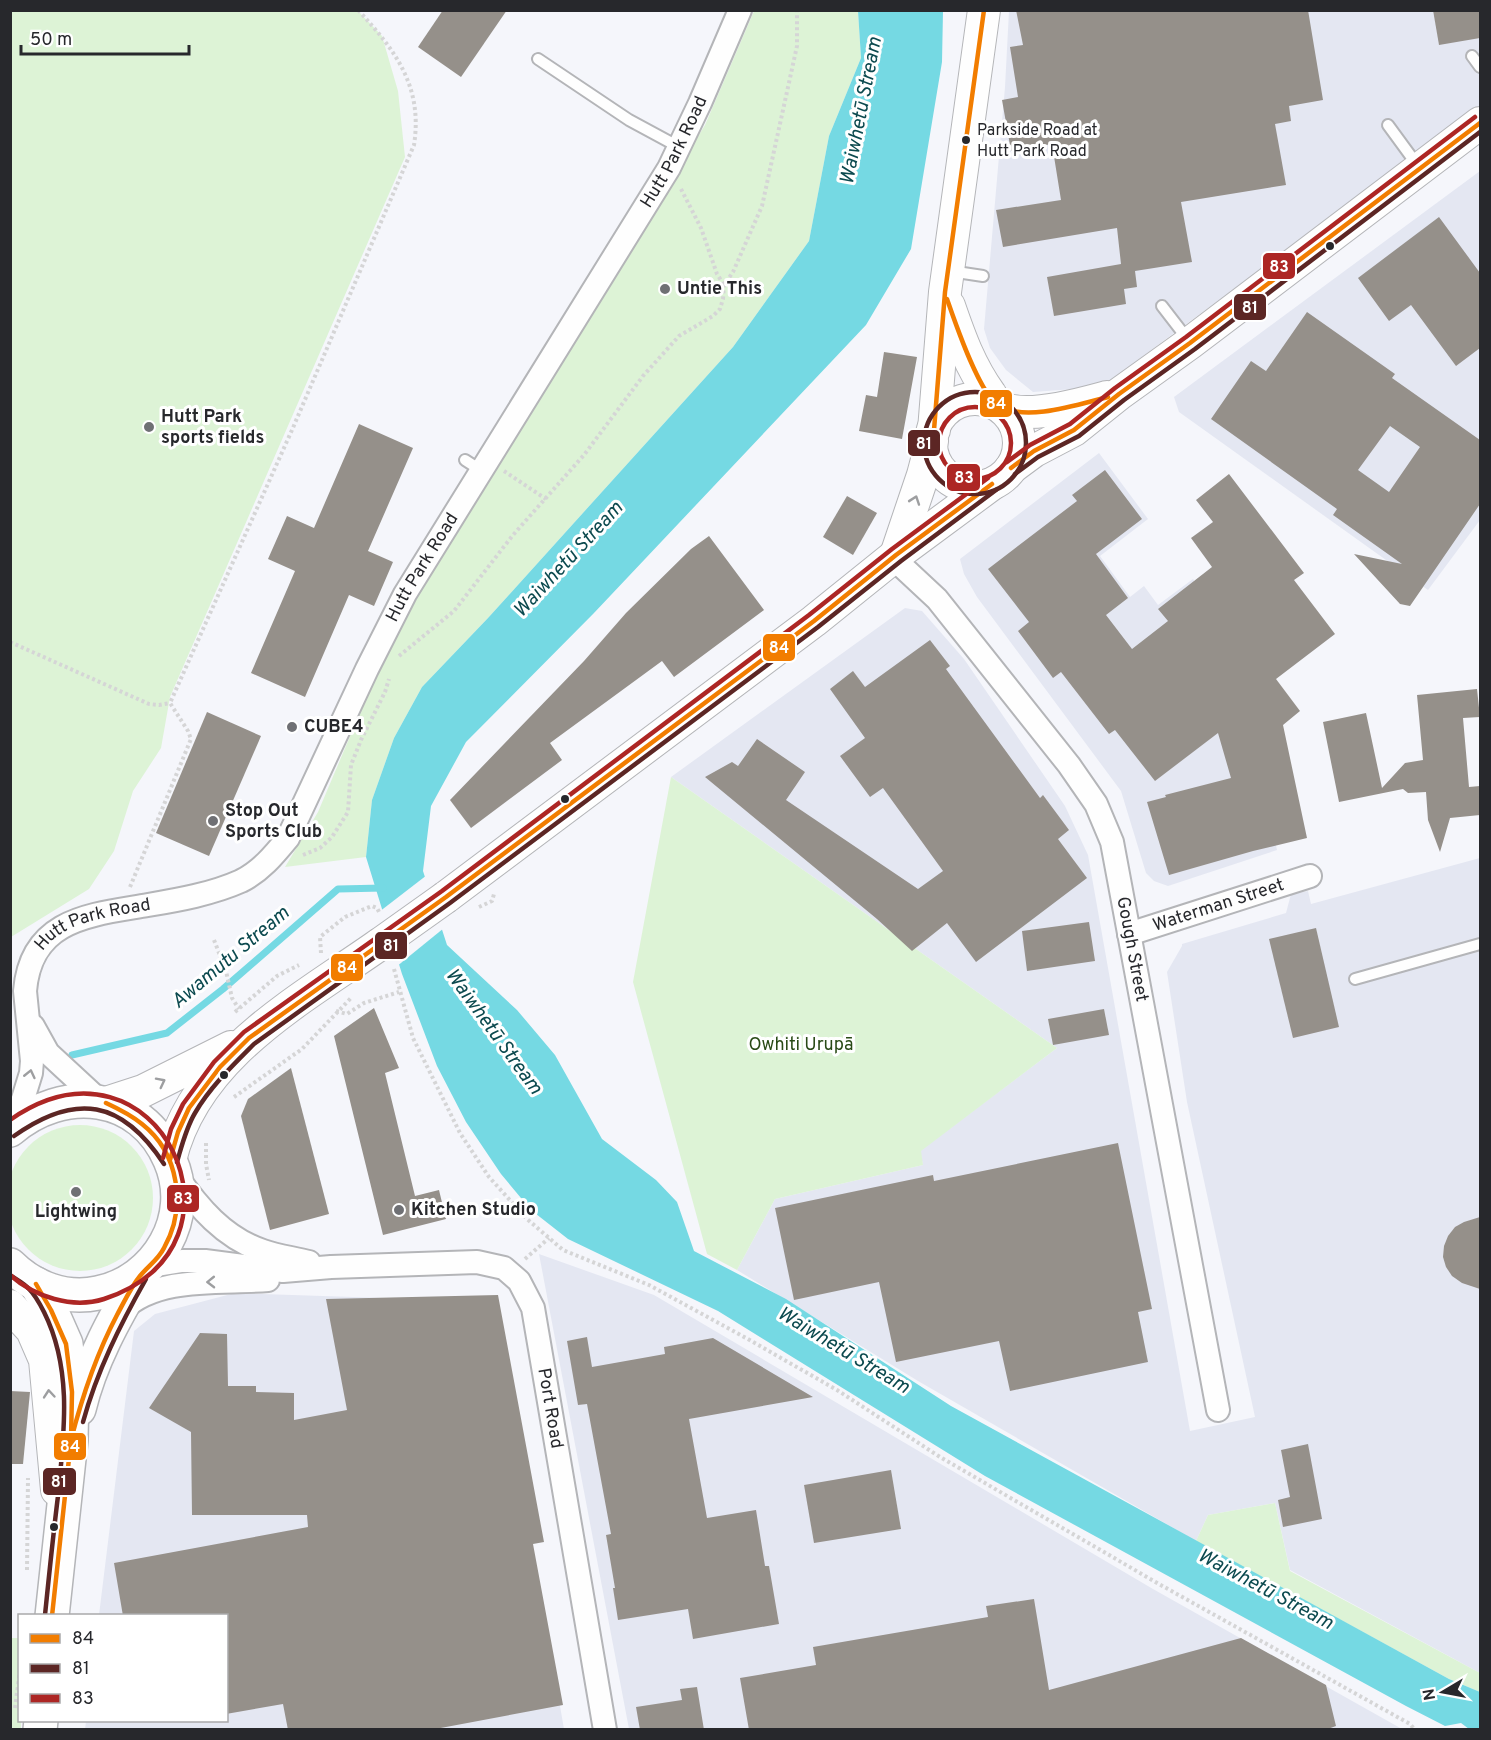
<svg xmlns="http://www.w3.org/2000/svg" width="1491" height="1740" font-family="Overpass,sans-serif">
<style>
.built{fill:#e4e7f2}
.green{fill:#ddf3d6}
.water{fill:#75d9e3}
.pier{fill:#f5f6fb}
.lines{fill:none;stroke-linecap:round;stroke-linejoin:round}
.stream{stroke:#75d9e3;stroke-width:7}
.building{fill:#95908a;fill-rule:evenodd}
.service-casing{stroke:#b4b5b8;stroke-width:14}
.minor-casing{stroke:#b4b5b8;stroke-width:26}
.secondary-casing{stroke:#b4b5b8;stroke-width:34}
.primary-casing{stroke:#b4b5b8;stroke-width:36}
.path{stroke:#d5d5d6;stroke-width:4;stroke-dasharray:3 3;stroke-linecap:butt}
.service{stroke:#fefefe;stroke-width:10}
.minor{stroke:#fefefe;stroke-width:22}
.secondary{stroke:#fefefe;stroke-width:32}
.primary{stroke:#fefefe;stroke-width:33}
.secondary-bridge-casing{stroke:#b4b5b8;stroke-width:34;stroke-linecap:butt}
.secondary-bridge{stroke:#fefefe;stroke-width:32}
.bus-1-casing{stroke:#fff;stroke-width:9}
.bus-2-casing{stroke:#fff;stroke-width:9}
.bus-3-casing{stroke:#fff;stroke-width:9}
.bus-1{stroke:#f27d00;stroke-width:4.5}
.bus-2{stroke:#5c2624;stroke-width:4.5}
.bus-3{stroke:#ad2624;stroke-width:4.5}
.oneway{stroke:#9d9ea0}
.bus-dot{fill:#27282c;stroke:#fff;stroke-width:2}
.poi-dot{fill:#6f7074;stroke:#fff;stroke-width:2}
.labels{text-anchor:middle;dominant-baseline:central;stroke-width:6;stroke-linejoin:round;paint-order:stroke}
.bus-label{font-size:16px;fill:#27282c;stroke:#fff;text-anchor:start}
.street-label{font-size:18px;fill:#27282c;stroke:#fff}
.poi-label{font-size:18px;font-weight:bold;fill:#27282c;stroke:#fff;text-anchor:start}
.park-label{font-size:18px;fill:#294a16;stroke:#fff}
.water-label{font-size:20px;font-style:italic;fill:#0c4a4f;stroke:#fff}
.line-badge{stroke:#fff;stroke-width:2}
.badge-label{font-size:16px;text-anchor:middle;font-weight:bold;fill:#fff}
</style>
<rect width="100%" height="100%" fill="#f5f6fb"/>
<!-- built -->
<g class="built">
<path d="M1009,11H1480V107L1101,387L1033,392L1006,370L990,348L984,329L1005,87Z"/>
<path d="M1480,171V520L1428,590L1179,412L1174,397Z"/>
<path d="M1099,453L1148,519L1100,556L1130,597L1144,586L1158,605L1193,579L1273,686L1246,708L1277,850L1168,886L1154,881L1146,873L1121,791L977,597L964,574L960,559Z"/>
<path d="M905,608L922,611L964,659L1065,806L1088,855L1190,1431L1255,1417L1187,1102L1167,972L1182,946V944L1286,913L1291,894L1308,891L1311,904L1480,858V1673L1290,1570L1275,1503L1208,1515L1196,1541L918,1381L737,1270L775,1199L923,1165L920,1151L1057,1048L671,777Z"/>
<path d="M539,1254L654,1295L1153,1589L1402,1729H629Z"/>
<path d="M235,1293L476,1301L493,1320L564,1729L85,1730L86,1721L226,1720V1616L99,1615L134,1331L155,1314Z"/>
</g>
<!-- green -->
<g class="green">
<path d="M11,10L358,11L382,36L398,91L405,157L170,697L161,748L133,791L114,851L89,889L11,937Z"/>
<path d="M754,11H858L861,58L829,136L809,241L733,347L488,618L422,687L394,738L372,800L366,857L285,867L318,812L365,701L425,580L705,125Z"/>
<path d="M671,777L1057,1048L921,1151L923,1165L775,1199L737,1270L707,1254L633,982Z"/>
<circle cx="80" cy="1198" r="73"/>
<path d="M1275,1503L1290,1571L1480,1673V1692L1449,1679L1196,1541L1208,1515Z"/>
<path d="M11,1638H19L21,1729H11Z"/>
</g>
<!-- water -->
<path class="water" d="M858,11H943L942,62L911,249L866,325L594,613L466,742L431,806L423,871L447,945L517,1010L555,1055L602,1139L656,1180L677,1202L694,1251L786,1299L951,1406L1449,1679L1480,1692V1729H1469L1461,1723L1445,1726L1406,1706L985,1476L718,1311L568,1239L531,1210L501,1174L466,1122L437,1066L402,974L366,857L372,800L394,738L422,687L488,618L733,347L809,241L829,136L861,58Z"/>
<!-- pier -->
<path class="pier" d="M427,875L444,928L396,967L379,912Z"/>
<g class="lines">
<!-- stream -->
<path class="stream" d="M72,1055L167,1033L223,989L338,889L383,888"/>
</g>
<!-- building -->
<g class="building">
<path d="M443,10H507L461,77L418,47Z"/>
<path d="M1016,10H1308L1323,100L1289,106L1291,121L1275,124L1286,185L1181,202L1192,262L1135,271L1137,287L1124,289L1126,304L1054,316L1047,277L1121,264L1117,228L1003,247L996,210L1061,200L1052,144L1011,151L1002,100L1018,97L1010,47L1023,45Z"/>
<path d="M1433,10H1480V38L1439,45Z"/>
<path d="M1439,217L1480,273V348L1456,366L1411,305L1389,321L1358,278Z"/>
<path d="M1307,312L1395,374L1392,378L1480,440V504L1410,606L1400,604L1354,554L1402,564L1333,515L1337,509L1211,419L1251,361L1266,371ZM1390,426L1420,447L1389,492L1358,470Z"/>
<path d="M884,352L917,357L902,439L859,431L866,395L877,397Z"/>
<path d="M359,424L413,448L368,551L393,562L374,606L349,595L305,697L251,673L295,571L268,559L287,516L314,528Z"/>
<path d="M1105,470L1142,519L1096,554L1128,598L1106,615L1132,649L1168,621L1158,609L1212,567L1191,538L1213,522L1196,500L1229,474L1304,573L1294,580L1335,634L1276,679L1300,711L1283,725L1307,838L1253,851L1169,875L1147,802L1166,797L1165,795L1231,778L1218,733L1155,781L1115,730L1109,734L1061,672L1053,678L1018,631L1029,622L988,569L1077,501L1072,495Z"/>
<path d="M847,496L877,513L853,555L823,537Z"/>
<path d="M709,536L764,610L674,677L662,661L550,743L562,760L471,828L450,800L584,661L626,613L691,549Z"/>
<path d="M930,640L950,666L946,669L1040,798L1043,795L1069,830L1058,839L1087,878L976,962L947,923L912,951L877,919L705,777L732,762L738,766L757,739L805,772L786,800L918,889L943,871L883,788L870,797L840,756L865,738L830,689L853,671L865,687Z"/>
<path d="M1477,689L1480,717L1463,718L1469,787L1480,786V815L1450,818L1440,852L1428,820L1426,792L1408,793L1403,789L1339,802L1323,722L1366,713L1382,788L1405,763L1423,760L1417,695Z"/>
<path d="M207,712L261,736L209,856L156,833Z"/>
<path d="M1089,922L1095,961L1027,971L1022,931Z"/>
<path d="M1316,928L1339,1027L1293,1038L1269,939Z"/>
<path d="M374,1008L399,1068L385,1073L415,1196L439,1190L446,1219L383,1235L334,1036Z"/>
<path d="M1104,1009L1109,1035L1053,1045L1048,1019Z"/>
<path d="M291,1068L329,1214L270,1230L241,1116L248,1099Z"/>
<path d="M1118,1143L1152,1309L1138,1312L1148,1362L1010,1391L999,1341L896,1362L879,1282L794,1300L775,1208L933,1175L934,1181Z"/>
<path d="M1480,1217V1289L1462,1283L1452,1276L1446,1267L1443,1257L1444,1246L1448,1236L1455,1227L1464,1222Z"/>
<path d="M498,1295L544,1542L533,1544L563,1705L430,1730H288L283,1704L226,1714V1616H123L114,1563L308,1527L307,1515H192L191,1432L149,1408L200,1333L227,1334L228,1386H256V1392L294,1393V1420L347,1410L326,1299Z"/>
<path d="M587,1337L592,1367L665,1354L664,1347L713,1338L813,1397L689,1419L707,1518L756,1510L765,1566H769L779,1624L693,1639L688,1609L618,1620L613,1588H615L606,1535L611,1534L587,1404L578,1405L567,1341Z"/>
<path d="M10,1391L30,1392L23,1464H10Z"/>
<path d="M1308,1444L1322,1519L1283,1527L1278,1500L1290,1497L1281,1450Z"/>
<path d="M891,1470L901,1529L814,1543L804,1485Z"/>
<path d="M1034,1599L1049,1690L1241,1638L1326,1685L1336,1726L1325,1730H749L740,1678L816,1665L813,1647L988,1617L986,1606Z"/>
<path d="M697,1687L704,1730H640L636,1707L682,1700L680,1689Z"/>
</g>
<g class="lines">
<defs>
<g id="service">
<path d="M1472,56L1480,67"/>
<path d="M538,59L629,120L679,147"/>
<path d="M1388,125L1418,166"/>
<path d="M950,271L983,276"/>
<path d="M1162,306L1189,341"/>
<path d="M465,460L482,471"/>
<path d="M1355,979L1480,944"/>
</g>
<g id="minor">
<path id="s1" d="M893,558L937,599L1069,765L1096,804L1112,842L1218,1410"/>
<path id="s2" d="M1129,934L1310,876"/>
<path d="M33,1026L48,1053L101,1102"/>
<path id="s3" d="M11,1128L23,1099L31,1073L32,1061L25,991C31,918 91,915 148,905C178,900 212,894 241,881C261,871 274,855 288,838L367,669L405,594L669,168L700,103L740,10"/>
<path d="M176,1175C198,1207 224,1238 263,1251C277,1256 293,1258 309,1262"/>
<path id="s4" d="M151,1266L182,1261H205L283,1271L331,1267L477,1262L504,1268L519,1281L533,1308L605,1730"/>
<path d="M122,1310C158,1275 222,1284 268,1280"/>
</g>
<g id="secondary">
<path d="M949,306C960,338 970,366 990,394C992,397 995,403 998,405C1022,422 1081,404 1107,397"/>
<circle cx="975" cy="443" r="44"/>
<path d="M934,430L945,292L984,10"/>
<path d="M1011,468L1034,451L1074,430L1119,394L1190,343L1480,123"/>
<path d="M896,555L923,475L932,441"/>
<path d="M446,897L814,621L896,555L992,484"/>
<path d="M106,1103L143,1091L231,1047"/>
<path d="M170,1160C195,1056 299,1001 380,944"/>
<path d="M10,1306L32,1330L45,1360L57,1490"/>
</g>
<g id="primary">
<path d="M10,1130C63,1084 141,1092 170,1160C195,1217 157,1281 98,1293C66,1300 33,1288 10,1265"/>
<path d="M36,1284L51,1310L66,1344L72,1392L71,1440L52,1616"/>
<path d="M79,1409C90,1362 115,1317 140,1275"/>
<path d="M40,1730L41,1720"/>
</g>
</defs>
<!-- service casing -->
<use href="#service" class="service-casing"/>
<!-- minor casing -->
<use href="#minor" class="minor-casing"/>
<!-- secondary casing -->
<use href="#secondary" class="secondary-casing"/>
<!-- primary casing -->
<use href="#primary" class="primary-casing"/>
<!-- path -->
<g class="path">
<path d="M681,189L701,228L717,274L724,285"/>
<path d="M504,471L546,499"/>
<path d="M10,642L149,704L159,705L170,703"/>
<path d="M399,656L454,611L513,535L584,455L643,376L679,336L713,316L720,309L723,299L724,285L733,272L762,206L797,46V10"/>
<path d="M303,855L320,848L332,837L348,812L351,765L361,740L385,692L389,679"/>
<path d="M130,887L191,739L188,731L170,703L292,430L414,145C423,87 396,51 358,10"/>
<path d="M479,907L492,901L494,894"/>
<path d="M214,940L226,971L232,998L239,1009"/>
<path d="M321,953L320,937L345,917L372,906L377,908L379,912"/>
<path d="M394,969L413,1038L460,1133L489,1177L527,1219L563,1250L649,1285L746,1338L837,1390L940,1457L1159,1584L1410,1724L1415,1730"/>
<path d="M336,1011L347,1014L364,1003L399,992"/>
<path d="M235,1012L277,976L299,965"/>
<path d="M234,1097L302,1049L351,998"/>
<path d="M206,1143V1164L209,1180"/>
<path d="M525,1259L549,1238"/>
<path d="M27,1570L28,1478"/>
<path d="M15,1708L20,1670"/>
</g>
<!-- service -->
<use href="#service" class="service"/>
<!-- minor -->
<use href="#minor" class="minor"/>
<!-- secondary -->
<use href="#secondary" class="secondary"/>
<!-- primary -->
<use href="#primary" class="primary"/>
<defs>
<path id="secondary-bridge" d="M380,944L446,897"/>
</defs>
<!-- secondary-bridge casing -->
<use href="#secondary-bridge" class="secondary-bridge-casing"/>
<!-- secondary-bridge -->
<use href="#secondary-bridge" class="secondary-bridge"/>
<defs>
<g id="bus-1">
<path d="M947,299C955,322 979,394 999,406C1027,422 1079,404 1108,397"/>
<path d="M934,430L945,292L984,10"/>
<path d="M1011,468L1034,451L1074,430L1119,394L1190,343L1480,123"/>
<path d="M170,1160L178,1132L189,1108L220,1067L249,1038L446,897L814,621L896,555L992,484"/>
<path d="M36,1284L51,1310L66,1344L72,1392L71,1440L52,1616"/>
<path d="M71,1440C82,1397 96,1355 117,1315C124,1302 131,1287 140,1276C148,1266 158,1260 164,1248C187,1207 179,1153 142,1124C131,1115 119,1109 106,1103"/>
</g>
<g id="bus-2">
<circle cx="975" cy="443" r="51"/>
<path d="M1015,474L1038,457L1079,436L1124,400L1195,349L1480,132"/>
<path d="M14,1136C76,1092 122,1100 164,1164"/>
<path d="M177,1162C182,1145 186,1128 195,1113C210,1087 233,1065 254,1044L450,903L818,627L901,561L996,490"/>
<path d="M10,1275C17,1280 24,1283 29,1289C35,1295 40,1304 44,1312C73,1370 64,1434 58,1496C53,1536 49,1576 45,1615"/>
<path d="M83,1422C97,1371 120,1325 146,1279"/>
</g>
<g id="bus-3">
<circle cx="975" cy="443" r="36"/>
<path d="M1007,462L1030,445L1070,424L1115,388L1186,337L1475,117"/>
<path d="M10,1120C158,1017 265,1247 104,1299C72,1309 35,1297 10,1275"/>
<path d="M163,1158L171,1129L183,1104L214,1062L244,1032L442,891L809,615L892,549L988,478"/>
</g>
</defs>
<!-- bus-1 casing -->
<use href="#bus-1" class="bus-1-casing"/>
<!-- bus-2 casing -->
<use href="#bus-2" class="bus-2-casing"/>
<!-- bus-3 casing -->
<use href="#bus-3" class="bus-3-casing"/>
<!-- bus-1 -->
<use href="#bus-1" class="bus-1"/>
<!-- bus-2 -->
<use href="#bus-2" class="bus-2"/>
<!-- bus-3 -->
<use href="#bus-3" class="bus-3"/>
</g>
<!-- one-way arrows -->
<defs><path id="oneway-chevron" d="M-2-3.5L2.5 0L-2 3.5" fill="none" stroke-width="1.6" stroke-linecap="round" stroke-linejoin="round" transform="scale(1.5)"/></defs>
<g class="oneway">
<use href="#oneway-chevron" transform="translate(915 500) rotate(-71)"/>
<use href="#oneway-chevron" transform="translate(30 1074) rotate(-77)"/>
<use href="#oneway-chevron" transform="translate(161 1082) rotate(-27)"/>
<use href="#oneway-chevron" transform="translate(211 1282) rotate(179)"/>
<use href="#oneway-chevron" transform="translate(49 1394) rotate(-95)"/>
</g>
<!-- markers -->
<g class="bus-dot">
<circle cx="966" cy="140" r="5"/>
<circle cx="1330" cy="246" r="5"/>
<circle cx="565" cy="799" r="5"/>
<circle cx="224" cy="1075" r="5"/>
<circle cx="54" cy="1527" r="5"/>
</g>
<g class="poi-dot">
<circle cx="665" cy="289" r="6"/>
<circle cx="149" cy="427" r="6"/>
<circle cx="292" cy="727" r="6"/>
<circle cx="213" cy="821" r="6"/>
<circle cx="76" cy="1192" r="6"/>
<circle cx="399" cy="1210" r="6"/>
</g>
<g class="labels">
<!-- bus labels -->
<g class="bus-label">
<text x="977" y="131">Parkside Road at<tspan x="977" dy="21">Hutt Park Road</tspan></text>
</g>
<!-- street labels -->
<g class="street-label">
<text stroke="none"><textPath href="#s3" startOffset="1256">Hutt Park Road</textPath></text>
<text stroke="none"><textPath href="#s3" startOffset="770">Hutt Park Road</textPath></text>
<text stroke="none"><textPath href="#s2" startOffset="94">Waterman Street</textPath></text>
<text stroke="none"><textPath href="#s3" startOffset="248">Hutt Park Road</textPath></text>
<text stroke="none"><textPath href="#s1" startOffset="470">Gough Street</textPath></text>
<text stroke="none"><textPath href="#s4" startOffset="507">Port Road</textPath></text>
</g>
<!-- poi labels -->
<g class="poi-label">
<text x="677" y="289">Untie This</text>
<text x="161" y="417">Hutt Park<tspan x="161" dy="21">sports fields</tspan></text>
<text x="304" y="727">CUBE4</text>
<text x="225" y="811">Stop Out<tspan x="225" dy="21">Sports Club</tspan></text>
<text x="411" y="1210">Kitchen Studio</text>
<text x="76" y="1212" text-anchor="middle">Lightwing</text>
</g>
<!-- park labels -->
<g class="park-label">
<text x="801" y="1045">Owhiti Urupā</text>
</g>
<!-- water labels -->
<g class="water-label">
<text transform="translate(862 111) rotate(-79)">Waiwhetū Stream</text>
<text transform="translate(569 560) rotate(-47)">Waiwhetū Stream</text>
<text transform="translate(231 958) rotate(-40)">Awamutu Stream</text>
<text transform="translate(493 1032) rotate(54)">Waiwhetū Stream</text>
<text transform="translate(843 1351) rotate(31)">Waiwhetū Stream</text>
<text transform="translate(1265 1590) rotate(28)">Waiwhetū Stream</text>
</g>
</g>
<g class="line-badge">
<rect x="1262" y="252" width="34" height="28" rx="6" fill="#ad2624"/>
<rect x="1233" y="293" width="34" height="28" rx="6" fill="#5c2624"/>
<rect x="979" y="389" width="34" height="29" rx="6" fill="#f27d00"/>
<rect x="907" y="429" width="34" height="28" rx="6" fill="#5c2624"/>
<rect x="946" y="463" width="35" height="29" rx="6" fill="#ad2624"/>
<rect x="762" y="633" width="34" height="29" rx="6" fill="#f27d00"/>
<rect x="374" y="931" width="34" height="29" rx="6" fill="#5c2624"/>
<rect x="330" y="953" width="34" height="29" rx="6" fill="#f27d00"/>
<rect x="166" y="1184" width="34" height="29" rx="6" fill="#ad2624"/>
<rect x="53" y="1432" width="34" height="29" rx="6" fill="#f27d00"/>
<rect x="42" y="1467" width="35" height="29" rx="6" fill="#5c2624"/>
</g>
<g class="badge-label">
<text x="1279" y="272">83</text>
<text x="1250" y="313">81</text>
<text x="996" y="409">84</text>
<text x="924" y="449">81</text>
<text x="964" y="483">83</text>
<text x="779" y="653">84</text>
<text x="391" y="951">81</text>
<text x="347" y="973">84</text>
<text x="183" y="1204">83</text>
<text x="70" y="1452">84</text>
<text x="59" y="1487">81</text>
</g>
<!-- border -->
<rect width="1491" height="1740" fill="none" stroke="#27282c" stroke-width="24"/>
<!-- legend -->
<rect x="18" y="1614" width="210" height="108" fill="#ffffff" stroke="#a9a9ab" stroke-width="1.5"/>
<rect x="30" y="1634" width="30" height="9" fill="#f27d00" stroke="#a9a9ab" stroke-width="1.5"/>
<text x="72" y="1644" font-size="18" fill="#27282c">84</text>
<rect x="30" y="1664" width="30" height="9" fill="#5c2624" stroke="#a9a9ab" stroke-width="1.5"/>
<text x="72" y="1674" font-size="18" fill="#27282c">81</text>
<rect x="30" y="1694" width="30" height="9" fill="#ad2624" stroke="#a9a9ab" stroke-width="1.5"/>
<text x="72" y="1704" font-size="18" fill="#27282c">83</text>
<!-- north arrow -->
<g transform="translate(1443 1692) rotate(260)" stroke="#ffffff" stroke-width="4.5" paint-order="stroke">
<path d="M0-4.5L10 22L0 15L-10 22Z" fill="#27282c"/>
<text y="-9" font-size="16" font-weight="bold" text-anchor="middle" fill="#27282c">N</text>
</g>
<!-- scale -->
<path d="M21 45v9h168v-9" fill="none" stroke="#27282c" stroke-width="3"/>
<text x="30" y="45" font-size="18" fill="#27282c" stroke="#ffffff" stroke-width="4.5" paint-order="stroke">50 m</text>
</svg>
